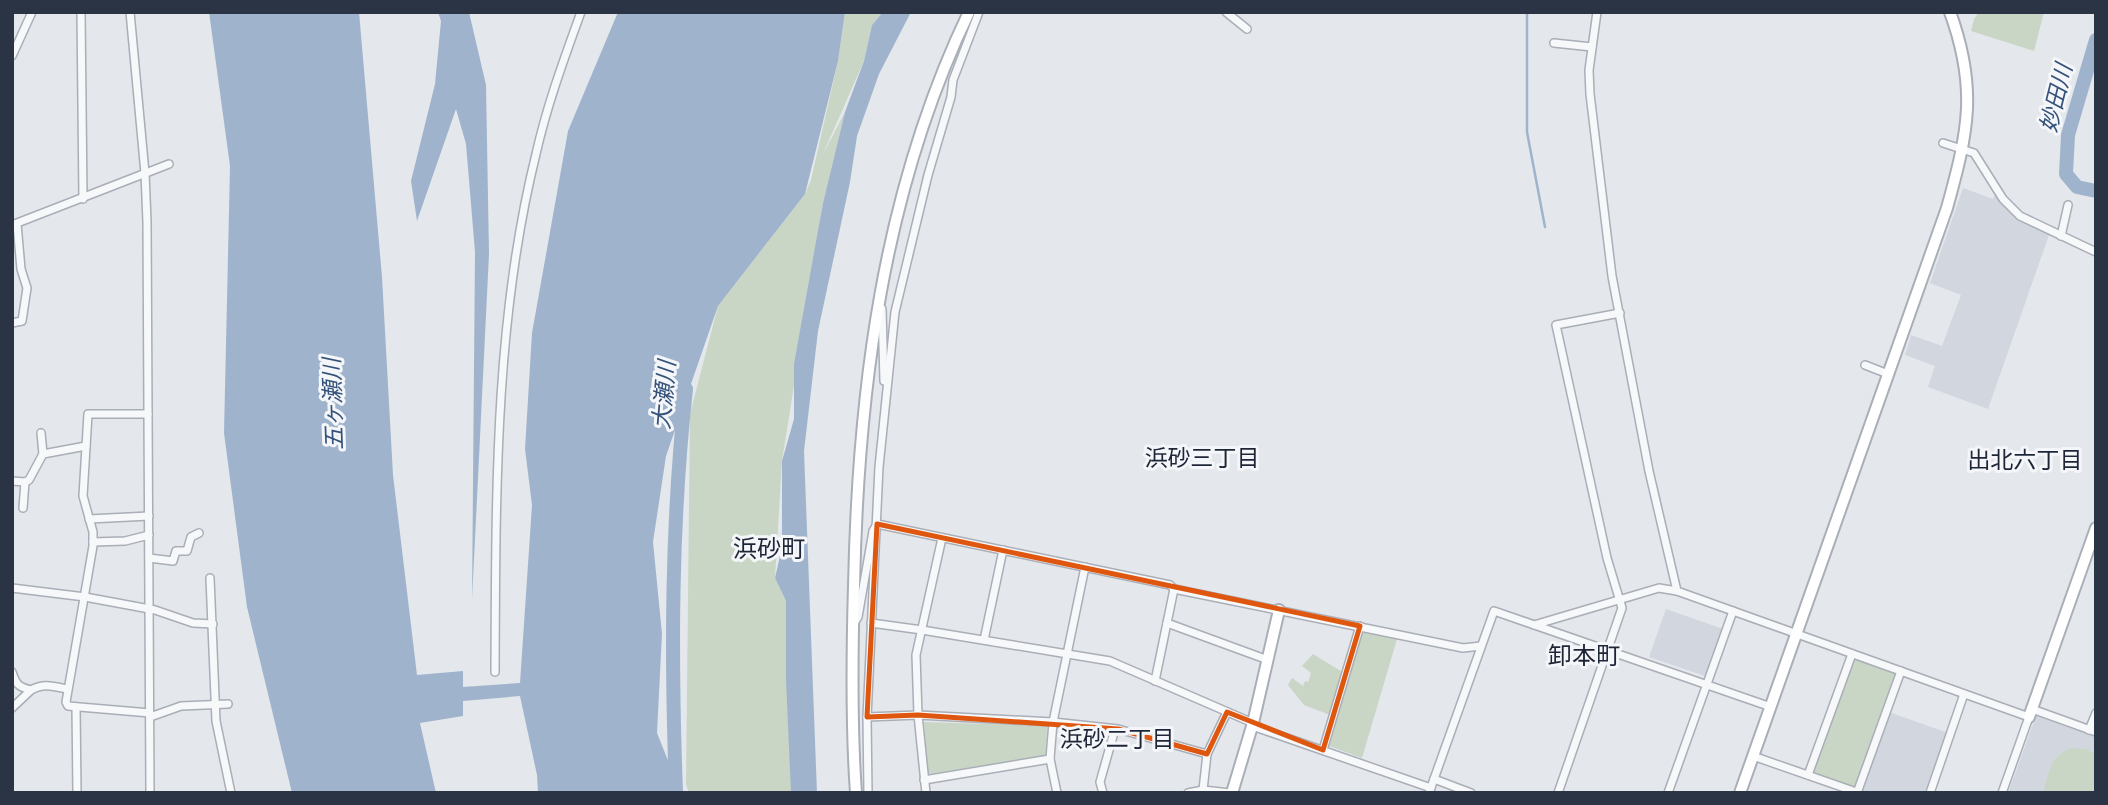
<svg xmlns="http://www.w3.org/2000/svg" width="2108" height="805" font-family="Arial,'Noto Sans JP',sans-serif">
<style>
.built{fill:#d2d6de}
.green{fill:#c9d6c5}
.water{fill:#9fb4cc}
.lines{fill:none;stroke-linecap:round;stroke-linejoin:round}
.stream{stroke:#9fb4cc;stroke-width:2.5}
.river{stroke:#9fb4cc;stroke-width:14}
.street-casing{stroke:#a9aeb7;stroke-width:10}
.secondary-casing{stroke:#a9aeb7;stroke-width:14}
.street{stroke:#f7f8fa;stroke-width:7}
.secondary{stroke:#fff;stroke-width:10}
.marked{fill:none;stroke:#df570f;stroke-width:5;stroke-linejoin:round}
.labels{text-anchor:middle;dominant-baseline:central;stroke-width:6;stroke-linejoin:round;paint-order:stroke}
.water-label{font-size:23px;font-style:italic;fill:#34527a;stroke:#f4f6f9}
.neighbourhood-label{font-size:23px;fill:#1d2536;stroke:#f4f6f9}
.quarter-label{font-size:24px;fill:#1d2536;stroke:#f4f6f9}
</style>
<rect width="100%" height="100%" fill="#e4e7ec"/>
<!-- built -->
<g class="built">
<path d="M1963,188L1993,199L1995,194L2016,218L2049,235L1988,409L1928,387L1935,366L1905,355L1911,335L1942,346L1961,295L1930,283Z"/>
<path d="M1666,609L1723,629L1705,676L1649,657Z"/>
<path d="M1889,712L1948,733L1927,793H1868L1862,791Z"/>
<path d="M2039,715L2096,736V793H2008L2036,716Z"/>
</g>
<!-- green -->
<g class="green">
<path d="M845,12H883L872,25L864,61L822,156L845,112L823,203L782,461L775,578L786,601L797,793H689L686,784L690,414L718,306L805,194L811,180L838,61Z"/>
<path d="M1979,12H2044L2034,51L1971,31L1974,19Z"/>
<path d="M1363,632L1397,639L1362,758L1329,746Z"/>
<path d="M1313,654L1344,673L1330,715L1304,705L1288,685L1292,678L1303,686L1305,681L1308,682L1311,673L1302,666Z"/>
<path d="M1853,657L1897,674L1855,789L1810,773Z"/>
<path d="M924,722L1047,726L1046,756L928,774Z"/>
<path d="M2072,748L2086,749L2096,755V793H2043C2049,773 2050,755 2072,748Z"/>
</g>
<!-- water -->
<g class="water">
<path d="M209,12H359L382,277L393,475L417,675L463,671V687L520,683L532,505L525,449L532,333L568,131L618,12H845L838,61L805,194L718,306L666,456L653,542L662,634L657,733L681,793H538L537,775L520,696L463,701V716L420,723L436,793H292L247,607L224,433L230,166Z"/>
<path d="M438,12H469L486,85L489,254L472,600L475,252L466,144L456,109L417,221L411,181L435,84L441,21Z"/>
<path d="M883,12H911L879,74L857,136L850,182L818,331L804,451L817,793H791L786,680V601L775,578L782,547V461L794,419V364L823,203L845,112L864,61L872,25Z"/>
</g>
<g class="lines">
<!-- stream -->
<path class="stream" d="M1527,12V132L1545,227"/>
<!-- river -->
<g class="river">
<path d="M2096,40L2068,135L2066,174L2077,187L2096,191"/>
<path d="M676,793C671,656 671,525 686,389"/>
</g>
<defs>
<g id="street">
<path d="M81,12L83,199"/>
<path d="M130,12L145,173L147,222L150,793"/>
<path d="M1226,12L1247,29"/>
<path d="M1597,12L1589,70L1590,94L1612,276L1649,471L1677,591L2029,717L2002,793"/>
<path d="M1554,43L1592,47"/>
<path d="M12,56L32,12"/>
<path d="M1943,143L1974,153L2003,199L2020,216L2096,252"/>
<path d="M12,225L169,164"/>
<path d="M2061,236L2068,205"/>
<path d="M882,309L884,381"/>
<path d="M12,323L22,321L27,288L21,269L17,224"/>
<path d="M1865,365L1888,374"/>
<path d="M148,414H88L83,496L93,532V546L66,702L68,706L150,713"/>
<path d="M41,433L43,454"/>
<path d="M12,481L25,482L29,480L43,454L86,446"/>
<path d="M23,508L25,482"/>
<path d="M89,519L149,516"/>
<path d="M93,542L125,541L149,535"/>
<path d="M149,558L173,561L176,551H187L191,537L199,533"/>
<path d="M210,578L216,721L231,793"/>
<path d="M12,588L85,597L155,610L193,623L213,624"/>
<path d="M854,623L858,617L873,531L877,524L1170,585L1174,589L1463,648L1481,646"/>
<path d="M871,623L922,630L1110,661L1253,723L1258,728L1431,788"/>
<path d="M1167,623L1268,660"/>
<path d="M1534,625L1659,588L1677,591"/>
<path d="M984,640L1003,550"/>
<path d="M12,672C16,684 18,687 31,690L12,708"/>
<path d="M495,672C496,499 494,323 536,154C547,105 564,59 581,12"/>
<path d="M1155,681L1174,589"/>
<path d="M31,690C43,683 53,686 67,689"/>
<path d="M76,707L77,793"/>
<path d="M2032,709L2096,732"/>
<path d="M150,717L181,706L228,704"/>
<path d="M867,717L918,715L1053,722L1118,729L1207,754"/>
<path d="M2089,730L2096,713"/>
<path d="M1323,750L1360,626"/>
<path d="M1753,756L1859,793"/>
<path d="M1808,775L1852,654"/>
<path d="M1434,779L1471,793"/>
<path d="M924,780L1050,759"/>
<path d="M1203,790L1207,754L1227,712"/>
<path d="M868,793L867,717L879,467L895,312L928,175L951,97L953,80L979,12"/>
<path d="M926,793L918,715L916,655L942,538"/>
<path d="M1057,793L1050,759L1053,722L1085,567"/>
<path d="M1103,793L1100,782L1115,729"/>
<path d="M1188,793L1203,790L1230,793"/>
<path d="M1429,793L1494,611L1771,707"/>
<path d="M1558,793L1622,608L1607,558L1556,325L1620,313"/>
<path d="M1668,793L1733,611"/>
<path d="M1857,793L1901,671"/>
<path d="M1930,793L1964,694"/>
</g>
<g id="secondary">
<path d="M2029,717L2096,528"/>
<path d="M856,793C851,724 852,655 854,586C858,390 883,191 969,12"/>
<path d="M1232,793L1253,723L1279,610"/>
<path d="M1740,793L1947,208C1968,132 1978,89 1950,12"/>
</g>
</defs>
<!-- street casing -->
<use href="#street" class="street-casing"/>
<!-- secondary casing -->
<use href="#secondary" class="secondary-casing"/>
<!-- street -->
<use href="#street" class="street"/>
<!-- secondary -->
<use href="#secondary" class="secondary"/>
</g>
<!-- marked area -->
<path class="marked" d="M877,524L1360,626L1323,750L1227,712L1207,754L1118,729L918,715L867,717Z"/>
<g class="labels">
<!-- water labels -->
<g class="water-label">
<text transform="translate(2056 98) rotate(-76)">妙田川</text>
<text transform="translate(664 395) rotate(-85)">大瀬川</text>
<text transform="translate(333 404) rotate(-92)">五ヶ瀬川</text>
</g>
<!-- neighbourhood labels -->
<g class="neighbourhood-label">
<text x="1202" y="458">浜砂三丁目</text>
<text x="2025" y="460">出北六丁目</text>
<text x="1117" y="739">浜砂二丁目</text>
</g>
<!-- quarter labels -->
<g class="quarter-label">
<text x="769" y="548">浜砂町</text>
<text x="1584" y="655">卸本町</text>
</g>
</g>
<!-- border -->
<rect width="2108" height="805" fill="none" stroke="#2b3445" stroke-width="28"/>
</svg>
